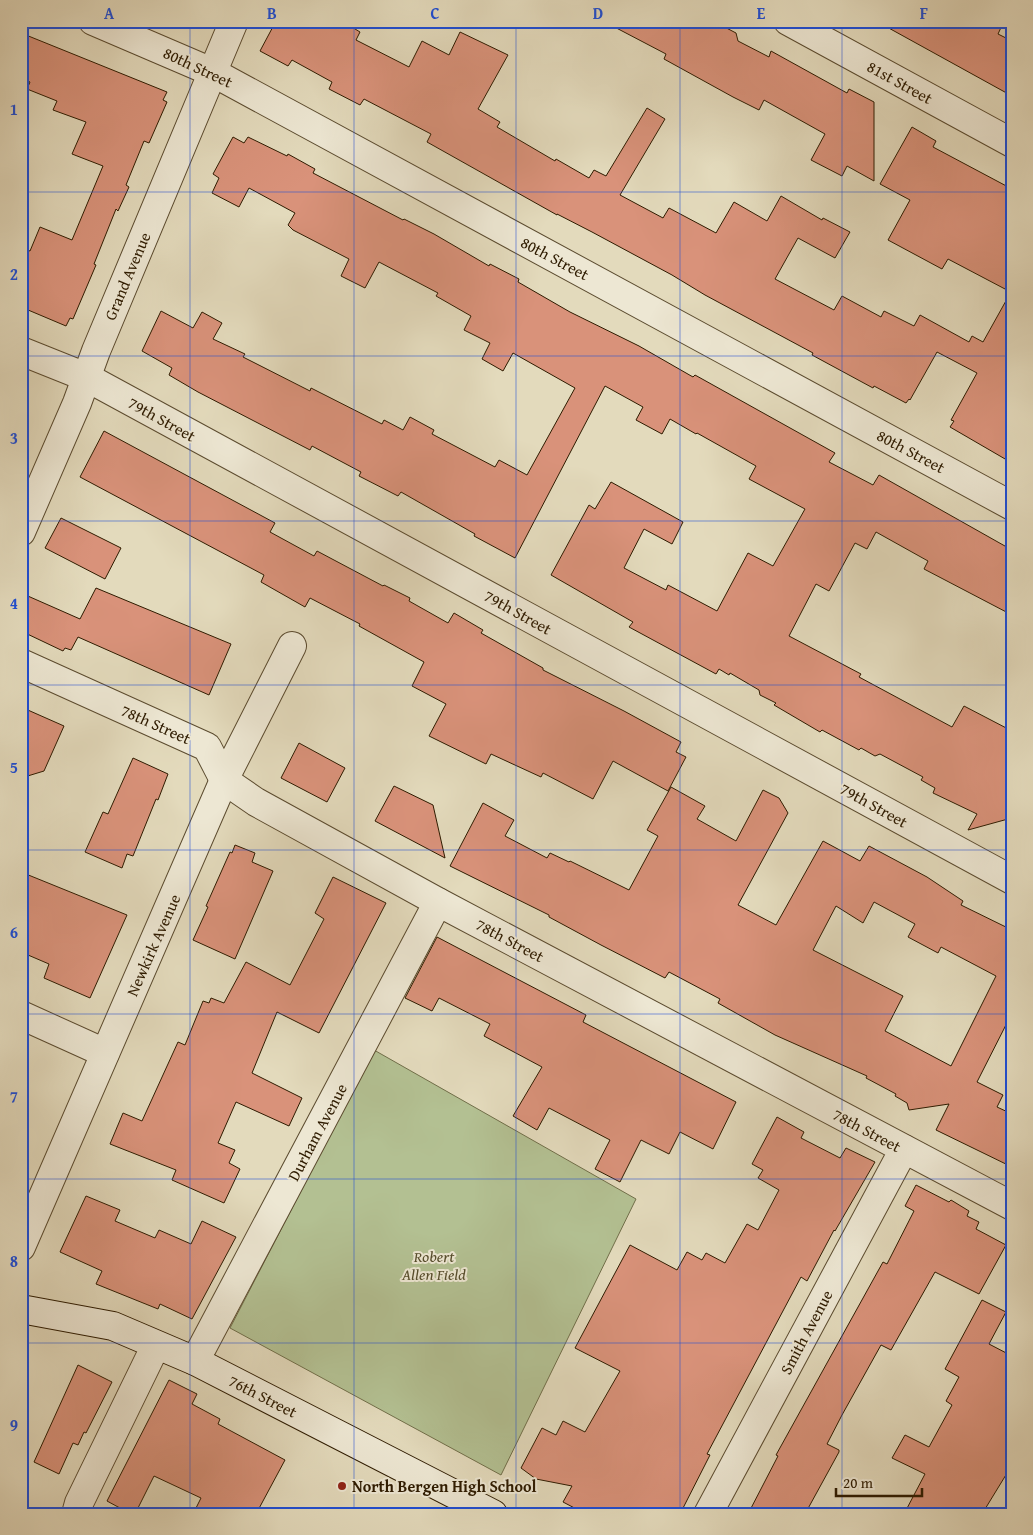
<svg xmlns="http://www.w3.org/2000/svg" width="1033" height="1535" font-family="'Gentium Book Plus',serif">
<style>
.green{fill:#b3c092;stroke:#706e49}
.building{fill:#d9927a;stroke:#2e1b00;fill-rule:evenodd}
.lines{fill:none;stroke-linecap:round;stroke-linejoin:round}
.street-casing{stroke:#5b4b2f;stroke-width:30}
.secondary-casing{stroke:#2e1b00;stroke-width:30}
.street{stroke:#ede7d3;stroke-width:28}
.secondary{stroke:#ede7d3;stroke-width:28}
.grid{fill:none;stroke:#1d4ed8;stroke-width:1;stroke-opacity:0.55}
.poi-dot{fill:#8f2418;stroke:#ede7d3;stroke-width:2}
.labels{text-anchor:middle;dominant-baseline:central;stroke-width:4;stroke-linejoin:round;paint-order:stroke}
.street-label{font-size:16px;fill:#2e1b00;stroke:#ede7d3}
.park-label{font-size:16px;font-style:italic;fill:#564d2c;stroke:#ede7d3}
.poi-label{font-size:16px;font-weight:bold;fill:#2e1b00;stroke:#ede7d3;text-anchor:start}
.neatline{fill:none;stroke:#1d4ed8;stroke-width:2}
.grid-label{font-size:16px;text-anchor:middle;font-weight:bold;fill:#1d4ed8}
</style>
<rect width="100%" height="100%" fill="#e3dabc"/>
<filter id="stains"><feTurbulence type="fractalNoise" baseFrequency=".004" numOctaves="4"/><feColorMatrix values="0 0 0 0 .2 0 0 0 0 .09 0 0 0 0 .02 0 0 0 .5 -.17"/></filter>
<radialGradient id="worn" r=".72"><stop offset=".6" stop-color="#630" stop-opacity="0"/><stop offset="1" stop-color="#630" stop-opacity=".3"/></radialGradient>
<!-- green -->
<path class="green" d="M374,1050L636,1199L501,1475L230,1328Z"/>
<!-- building -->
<g class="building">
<path d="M276,21H342L360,32L356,40L409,67L422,41L449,55L460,32L508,55L478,109L500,122L497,127L555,161L556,159L589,178L594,170L606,176L647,108L665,119L620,195L663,218L669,208L716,233L734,202L767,221L781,196L822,220L823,218L850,232L835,258L798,238L775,279L834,310L842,296L881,317L884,311L914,326L920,315L969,342L972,336L983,342L1012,290V463L950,427L954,421L951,420L977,373L937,352L910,400L909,399L906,403L874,386L873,388L812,355L813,353L705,295L672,275L592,232L557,214V215L427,142L431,134L364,99L360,105L329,89L332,82L292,60L288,66L260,51Z"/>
<path d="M603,21H713L736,33L738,41L769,57L771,51L847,93L849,89L874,102V181L847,166L842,176L811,160L825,134L764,100L759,110L733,97L664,59L666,54Z"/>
<path d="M876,21H1004L998,34L1012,41V96Z"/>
<path d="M21,33L167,92L163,100L167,102L149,143L144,141L126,185L129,187L118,211L116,209L94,264L96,265L73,319L70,318L66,326L21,307V248L30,251L40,227L72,240L103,166L72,154L86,122L53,110L57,101L27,89L30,82L21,78Z"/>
<path d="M912,127L936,141L933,147L1012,189V276L1005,289L948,259L942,269L888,240L910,200L880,184Z"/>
<path d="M233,137L244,143L248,137L287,156L288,154L315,169L313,173L403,220L404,219L434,234L489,266L490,264L519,279L518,282L570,312L639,346L693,377L695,375L835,453L829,462L873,485L879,475L1012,550V615L924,569L928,561L876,532L867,549L855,543L829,591L816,584L789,636L861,674L859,677L952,727L964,706L1012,731V812L1008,819L968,830L977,814L933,793L935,788L921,780L923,777L880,754L875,756L861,748L859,750L822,730L820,732L774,705L776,703L760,695L759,690L730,673L729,675L719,669L716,674L629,627L633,622L551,575L589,505L595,509L611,482L683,522L672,544L644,529L624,568L666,590L668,585L717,611L748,553L773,566L805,509L749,479L756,466L697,433L696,434L670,419L662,434L636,420L643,407L605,386L515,558L474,536L475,534L401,492L398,496L359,476L361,472L312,446L310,450L198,392L169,375L172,368L142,351L161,311L193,328L202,312L222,323L213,339L245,354L243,357L310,391L311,388L382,424L384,420L403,430L410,417L434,430L432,434L495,467L499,460L527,475L575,388L513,353L503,371L482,359L490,343L464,330L471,316L436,296L438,293L379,262L365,288L341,276L349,259L293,230L288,225L295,213L249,188L239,207L212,193L219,178L213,174Z"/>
<path d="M104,431L275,523L270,532L314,556L317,551L383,586L384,585L410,598L409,601L448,623L454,613L483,630L481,633L543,668V670L624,711L681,742L676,752L686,757L668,791L613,761L593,799L543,773L541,777L491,754L486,764L429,736L446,704L412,686L424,662L359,626L360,624L310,598L305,607L261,582L264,575L80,477Z"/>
<path d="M61,518L121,548L105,579L45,548Z"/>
<path d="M96,588L231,644L209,695L78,637L71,650L65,648L63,651L21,631V593L80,619Z"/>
<path d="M21,707L64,726L44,771L21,778Z"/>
<path d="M299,743L345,768L327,802L281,778Z"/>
<path d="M133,758L168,774L158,800L156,799L133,856L127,854L122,868L85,852L103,812L108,814Z"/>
<path d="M394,786L433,805L445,858L375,821Z"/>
<path d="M671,787L705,806L697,819L736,841L763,790L779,798L788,813L738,905L776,925L823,841L860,861L869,846L927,877L963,901L961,905L1012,930V1013L977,1082L1003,1095L997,1107L1012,1114V1167L936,1130L949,1104L909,1110L907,1103L895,1096L896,1094L866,1078L867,1076L775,1035L718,1003L720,999L669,972L665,978L601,945L549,917V915L450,866L483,803L514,820L505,836L547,858L550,853L569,862L570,861L629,890L658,836L647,830ZM874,902L915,924L908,937L938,953L941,947L996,976L951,1066L885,1031L903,996L813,950L836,906L863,923Z"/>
<path d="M235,845L255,853L252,862L273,871L235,959L193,940L208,907L206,906L230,852L232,853Z"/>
<path d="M21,872L127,915L90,998L44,978L49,964L21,952Z"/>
<path d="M333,877L386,903L319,1033L277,1012L252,1073L302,1098L289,1126L236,1102L218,1143L235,1150L229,1163L240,1169L224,1203L172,1180L176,1170L110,1144L123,1113L142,1121L178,1042L185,1045L203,1001L209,1003L211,998L224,1003L246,962L290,985L324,919L315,913Z"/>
<path d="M437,937L586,1015L583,1022L736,1102L713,1149L680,1132L669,1154L641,1140L620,1182L595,1169L610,1140L549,1108L537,1130L513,1116L542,1067L484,1036L490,1024L439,998L432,1011L405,998Z"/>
<path d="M777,1117L804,1132L801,1138L840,1158L846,1148L875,1162L835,1231L834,1230L807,1281L801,1277L707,1454L710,1455L680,1514H586L563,1502L572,1486L536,1479L521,1468L542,1428L556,1435L563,1421L585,1432L620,1371L575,1348L630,1245L677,1270L687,1252L702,1260L706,1253L725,1263L747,1224L758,1230L779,1190L758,1178L763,1170L752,1164Z"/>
<path d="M916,1185L949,1202L951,1200L969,1211L967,1216L979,1222L976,1229L1006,1245L979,1294L935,1272L891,1350L881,1345L842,1415L827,1444L839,1450V1452L805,1514H748L778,1456L776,1455L883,1262L887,1264L914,1211L905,1206Z"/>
<path d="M86,1196L120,1210L115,1221L155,1238L159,1230L191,1244L202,1221L236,1237L192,1319L160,1304L158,1309L96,1284L102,1271L60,1252Z"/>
<path d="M982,1300L1006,1312L989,1344L1012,1356V1465L982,1514H904L925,1474L892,1458L905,1435L929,1447L952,1405L946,1401L959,1377L945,1369Z"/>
<path d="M78,1365L112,1382L86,1433L84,1432L78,1445L73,1443L59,1474L34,1462Z"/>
<path d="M169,1380L197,1394L192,1404L220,1419L218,1424L285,1460L256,1514H193L201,1498L154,1476L135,1514H131L107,1501Z"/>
</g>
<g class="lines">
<defs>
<g id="street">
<path d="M93,21L212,72L1012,506"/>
<path d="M788,21L1012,143"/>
<path d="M21,351L86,377L1012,880"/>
<path d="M21,532L77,403L96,351L234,21"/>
<path d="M21,663L207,747L224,780L256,802L438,902L1012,1206"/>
<path d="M21,1015L105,1053"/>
<path d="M21,1247L224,780L292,646"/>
<path d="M195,1361L438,902"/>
<path d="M76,1514L79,1503L156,1345"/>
<path d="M708,1514L904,1149"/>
</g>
<path id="secondary" d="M21,1309L113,1326L195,1361L493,1514"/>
</defs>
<!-- street casing -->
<use href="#street" class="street-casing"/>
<!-- secondary casing -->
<use href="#secondary" class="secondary-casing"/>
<!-- street -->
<use href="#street" class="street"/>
<!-- secondary -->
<use href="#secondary" class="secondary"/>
</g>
<!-- grid -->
<path class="grid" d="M190,21V1514M354,21V1514M516,21V1514M680,21V1514M842,21V1514M21,192H1012M21,356H1012M21,521H1012M21,685H1012M21,850H1012M21,1014H1012M21,1179H1012M21,1343H1012"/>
<!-- markers -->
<circle class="poi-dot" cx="342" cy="1486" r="5"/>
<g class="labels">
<!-- street labels -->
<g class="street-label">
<text transform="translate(198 67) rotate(25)">80th Street</text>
<text transform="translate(900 82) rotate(29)">81st Street</text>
<text transform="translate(555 258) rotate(28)">80th Street</text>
<text transform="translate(127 276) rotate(-67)">Grand Avenue</text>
<text transform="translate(162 419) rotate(29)">79th Street</text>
<text transform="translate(911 451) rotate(28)">80th Street</text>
<text transform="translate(518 612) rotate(29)">79th Street</text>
<text transform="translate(156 724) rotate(24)">78th Street</text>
<text transform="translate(874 805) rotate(29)">79th Street</text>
<text transform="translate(510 940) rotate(28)">78th Street</text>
<text transform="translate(153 945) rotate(-66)">Newkirk Avenue</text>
<text transform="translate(867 1130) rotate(28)">78th Street</text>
<text transform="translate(317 1132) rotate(-62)">Durham Avenue</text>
<text transform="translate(806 1332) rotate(-62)">Smith Avenue</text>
<text transform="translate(263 1396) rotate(27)">76th Street</text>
</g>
<!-- park labels -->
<g class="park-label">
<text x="434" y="1256">Robert<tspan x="434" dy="18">Allen Field</tspan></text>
</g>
<!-- poi labels -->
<g class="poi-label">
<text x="352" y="1486">North Bergen High School</text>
</g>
</g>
<!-- margin -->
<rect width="1033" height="1535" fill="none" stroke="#e3dabc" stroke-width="55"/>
<!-- scale -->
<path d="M836 1488v8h86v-8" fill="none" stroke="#2e1b00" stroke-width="2.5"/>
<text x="843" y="1488" font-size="15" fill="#2e1b00" stroke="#ede7d3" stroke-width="4" paint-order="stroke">20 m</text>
<rect x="28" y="28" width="978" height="1480" class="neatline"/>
<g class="grid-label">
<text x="109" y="19">A</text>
<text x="272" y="19">B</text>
<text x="435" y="19">C</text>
<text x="598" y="19">D</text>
<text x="761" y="19">E</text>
<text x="924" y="19">F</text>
<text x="14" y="115">1</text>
<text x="14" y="280">2</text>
<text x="14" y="444">3</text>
<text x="14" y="609">4</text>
<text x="14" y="773">5</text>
<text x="14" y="938">6</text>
<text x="14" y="1102">7</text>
<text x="14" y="1267">8</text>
<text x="14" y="1431">9</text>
</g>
<rect width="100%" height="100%" filter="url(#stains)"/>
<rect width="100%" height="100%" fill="url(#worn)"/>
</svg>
